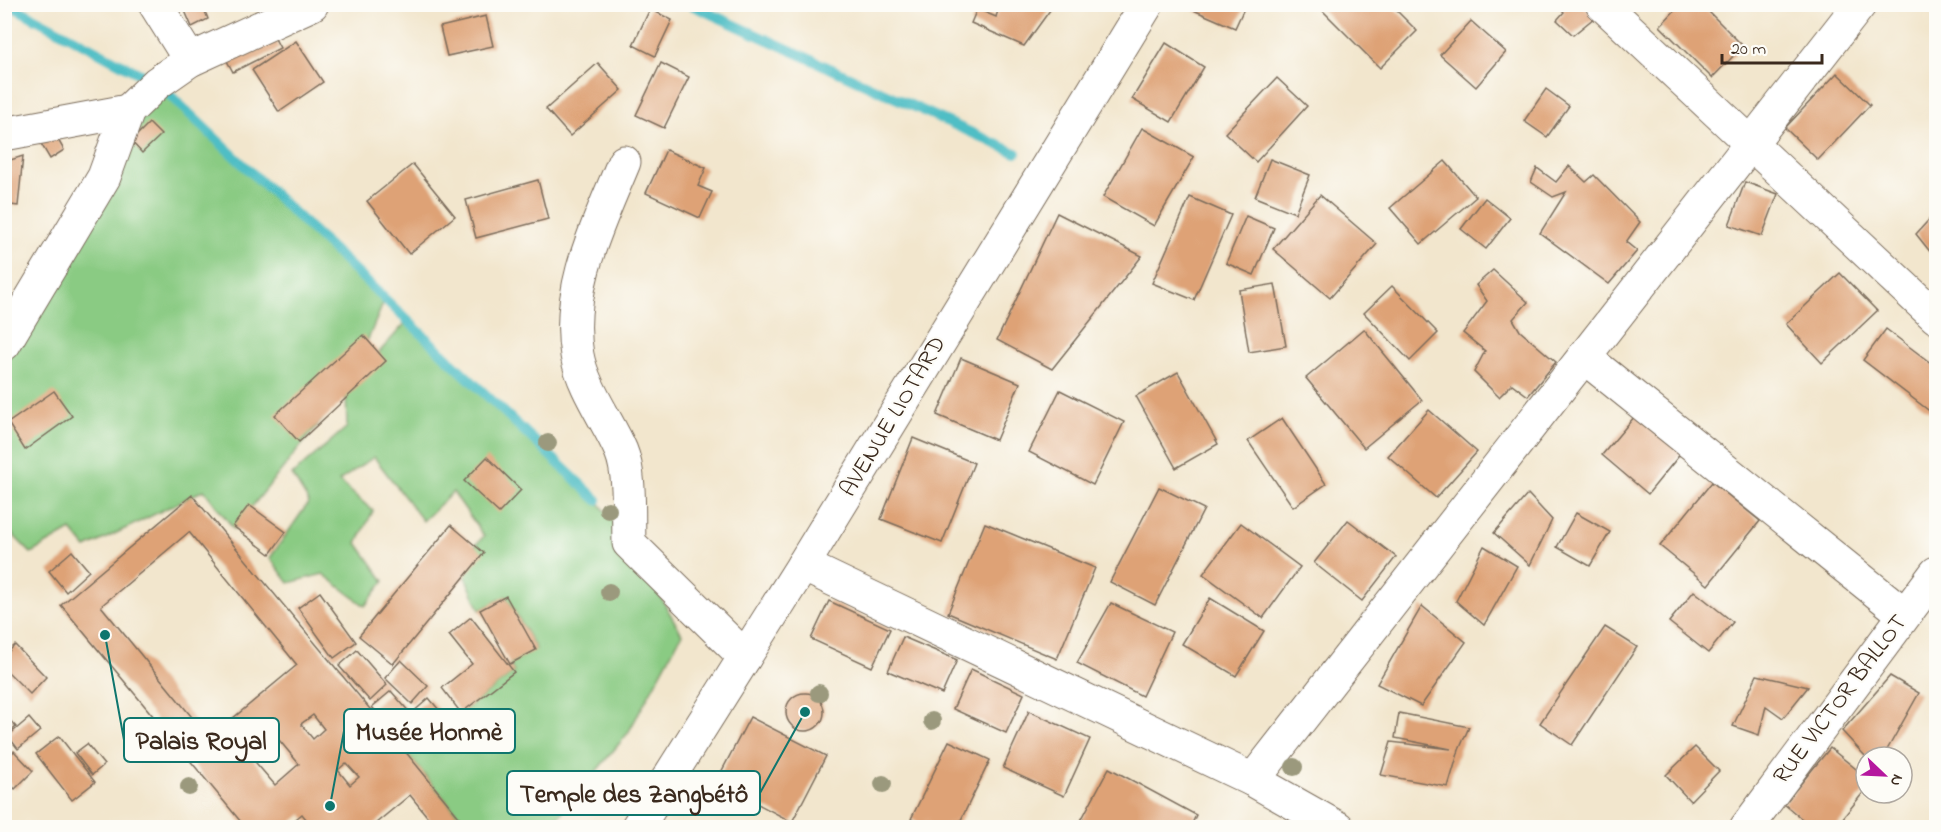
<svg xmlns="http://www.w3.org/2000/svg" width="1941" height="832" font-family="'Indie Flower',sans-serif">
<style>
.green{fill:#8acb83;stroke:#627a50;stroke-width:1.5}
.lines{fill:none;stroke-linecap:round;stroke-linejoin:round}
.stream{stroke:#4fbec5;stroke-width:10}
.building{fill:#dea276;fill-rule:evenodd}
.minor-casing{stroke:#7b6c5b;stroke-width:35}
.tertiary-casing{stroke:#7b6c5b;stroke-width:35}
.secondary-casing{stroke:#7b6c5b;stroke-width:35}
.minor{stroke:#fff;stroke-width:33}
.tertiary{stroke:#fff;stroke-width:33}
.secondary{stroke:#fff;stroke-width:33}
.tree{fill:#9b997d}
.labels{text-anchor:middle;dominant-baseline:central;stroke-width:4.5;stroke-linejoin:round;paint-order:stroke}
.street-label{font-size:24px;fill:#3b2a1e;stroke:#fdfcf7}
.leader{fill:none;stroke:#0f766e;stroke-width:2}
.callout-dot{fill:#0f766e;stroke:#fdfcf7;stroke-width:2}
.callout{fill:#fdfcf7;stroke:#0f766e;stroke-width:2}
.callout-label{font-size:26px;text-anchor:middle;font-weight:bold;fill:#3b2a1e}
</style>
<rect width="100%" height="100%" fill="#fdfcf7"/>
<filter id="ink" filterUnits="userSpaceOnUse"><feTurbulence type="fractalNoise" baseFrequency=".0167" numOctaves="2"/><feDisplacementMap in="SourceGraphic" scale="12" xChannelSelector="R" yChannelSelector="G"/><feConvolveMatrix kernelMatrix="1 2 1 2 8 2 1 2 1" color-interpolation-filters="sRGB"/></filter>
<filter id="wash" filterUnits="userSpaceOnUse"><feTurbulence type="fractalNoise" baseFrequency=".008" numOctaves="4" result="noise"/><feDisplacementMap in="SourceGraphic" scale="24" xChannelSelector="R" yChannelSelector="G"/><feGaussianBlur stdDeviation="1.35" result="paint"/><feColorMatrix in="noise" values="0 0 0 0 0 0 0 0 0 0 0 0 0 0 0 0 0 1.4 0 .05"/><feComposite in="paint" operator="in"/></filter>
<g filter="url(#wash)">
<rect width="100%" height="100%" fill="#f2e6cd"/>
<!-- green -->
<path class="green" d="M157,83L385,299L348,387L408,320L597,500L629,543L682,634L628,733L549,828L468,827L409,756L408,748L445,717L461,713L514,672L510,664L536,649L506,596L480,610L459,563L484,536L453,492L423,521L374,457L339,481L373,511L357,543L384,581L365,606L323,574L289,583L270,558L309,502L292,475L347,427L346,390L234,529L204,490L86,548L71,530L31,553L5,527V344Z"/>
<g class="lines">
<!-- stream -->
<g class="stream">
<path d="M8,4L157,83L597,500"/>
<path d="M689,4L1016,153"/>
</g>
</g>
<g id="blocks">
<!-- building -->
<g class="building">
<path d="M182,4H202L208,19L192,27Z"/>
<path d="M1000,4H1049L1053,6L1024,46L971,23L977,9L996,17Z"/>
<path d="M1193,4H1246L1235,28L1191,9Z"/>
<path d="M1316,4H1390L1417,31L1380,68Z"/>
<path d="M1557,4H1582L1594,18L1573,35L1557,20L1564,12Z"/>
<path d="M1681,4H1701L1743,46L1712,78L1660,26Z"/>
<path d="M650,9L672,20L655,56L633,45Z"/>
<path d="M486,16L493,46L447,56L440,27Z"/>
<path d="M1471,21L1506,52L1476,87L1440,55Z"/>
<path d="M273,35L280,48L233,72L226,59Z"/>
<path d="M296,41L323,82L279,112L252,70Z"/>
<path d="M1166,43L1204,67L1171,122L1132,99Z"/>
<path d="M598,63L622,90L570,136L546,109Z"/>
<path d="M661,63L689,77L664,128L636,115Z"/>
<path d="M1837,73L1870,105L1818,160L1785,128Z"/>
<path d="M1277,78L1307,106L1256,162L1225,133Z"/>
<path d="M1546,89L1569,106L1547,137L1524,121Z"/>
<path d="M149,123L161,135L142,153L131,141Z"/>
<path d="M1142,128L1194,157L1154,226L1103,197Z"/>
<path d="M54,133L64,150L50,159L40,142Z"/>
<path d="M666,150L706,168L698,186L712,192L700,218L646,193Z"/>
<path d="M23,156L18,206L4,204V162Z"/>
<path d="M1270,159L1310,175L1295,213L1255,197Z"/>
<path d="M1445,161L1476,197L1421,244L1390,208Z"/>
<path d="M413,164L455,216L409,254L367,201Z"/>
<path d="M1569,166L1586,182L1594,175L1640,222L1626,242L1637,251L1609,284L1540,233L1566,192L1553,197L1531,182L1537,168L1556,182Z"/>
<path d="M538,180L548,219L476,238L466,200Z"/>
<path d="M1745,182L1778,194L1762,236L1729,225Z"/>
<path d="M1320,195L1377,244L1330,298L1273,249Z"/>
<path d="M1190,197L1231,215L1194,300L1152,283Z"/>
<path d="M1485,198L1510,218L1486,249L1461,229Z"/>
<path d="M1936,212V259L1916,234Z"/>
<path d="M1057,213L1142,256L1052,369L997,340Z"/>
<path d="M1246,216L1274,228L1254,275L1226,263Z"/>
<path d="M1493,270L1528,302L1513,319L1520,331L1556,362L1528,396L1512,384L1499,397L1474,372L1485,351L1463,333L1487,301L1476,285Z"/>
<path d="M1840,273L1877,311L1822,363L1786,324Z"/>
<path d="M1275,284L1286,346L1249,352L1239,290Z"/>
<path d="M1392,286L1438,333L1410,361L1364,313Z"/>
<path d="M1364,329L1422,400L1364,448L1306,378Z"/>
<path d="M1886,329L1936,367V416L1863,360Z"/>
<path d="M363,335L386,361L299,442L275,415Z"/>
<path d="M961,358L1020,383L996,440L937,415Z"/>
<path d="M1178,372L1218,444L1176,468L1136,396Z"/>
<path d="M1060,390L1124,422L1093,485L1029,452Z"/>
<path d="M54,391L72,416L25,450L8,423Z"/>
<path d="M1641,409L1686,447L1648,494L1602,455Z"/>
<path d="M1429,410L1477,452L1436,498L1388,456Z"/>
<path d="M1282,418L1326,484L1293,507L1248,441Z"/>
<path d="M913,438L974,463L942,543L881,519Z"/>
<path d="M487,457L521,490L499,513L464,481Z"/>
<path d="M1712,482L1760,521L1708,585L1660,546Z"/>
<path d="M1159,487L1204,509L1155,605L1110,582Z"/>
<path d="M1528,494L1552,520L1530,565L1494,533Z"/>
<path d="M192,495L409,756L468,828H421L430,820L410,795L370,828H307L311,825L302,814L291,823L295,828H246L61,605ZM189,532L297,665L209,738L101,606ZM313,715L324,729L313,739L301,724ZM269,728L299,764L275,785L244,749ZM346,763L359,777L350,785L338,770Z"/>
<path d="M249,505L286,532L270,554L233,526Z"/>
<path d="M1576,513L1610,532L1590,566L1557,547Z"/>
<path d="M1348,520L1396,557L1362,601L1314,563Z"/>
<path d="M985,523L1095,568L1057,659L948,613Z"/>
<path d="M1241,523L1300,567L1263,618L1203,574Z"/>
<path d="M451,525L484,553L393,664L359,636Z"/>
<path d="M1484,546L1517,566L1484,625L1456,601Z"/>
<path d="M72,551L89,571L66,592L49,571Z"/>
<path d="M1694,591L1733,622L1708,653L1669,622Z"/>
<path d="M320,592L356,642L334,658L298,608Z"/>
<path d="M506,596L536,650L510,664L480,610Z"/>
<path d="M1210,598L1264,631L1236,676L1182,644Z"/>
<path d="M829,601L890,629L872,667L811,639Z"/>
<path d="M1111,603L1172,632L1142,696L1077,663Z"/>
<path d="M1422,606L1466,642L1421,706L1377,684Z"/>
<path d="M471,617L514,672L461,713L442,688L472,664L449,635Z"/>
<path d="M1605,627L1637,647L1572,745L1540,723Z"/>
<path d="M903,637L957,660L942,694L888,671Z"/>
<path d="M15,645L46,677L30,694L4,668V656Z"/>
<path d="M357,650L387,685L370,701L339,666Z"/>
<path d="M401,660L428,686L412,704L385,678Z"/>
<path d="M971,669L1024,694L1006,733L953,709Z"/>
<path d="M1757,675L1808,687L1783,718L1766,706L1759,735L1733,726Z"/>
<path d="M1890,676L1919,693L1883,757H1866L1842,731Z"/>
<path d="M391,691L411,714L429,698L445,717L408,748L372,707Z"/>
<circle cx="805" cy="712" r="19"/>
<path d="M1029,711L1090,739L1064,796L1003,768Z"/>
<path d="M1399,713L1469,727L1459,750L1448,787L1381,775L1391,742L1451,749L1395,738Z"/>
<path d="M4,714L16,727L4,737Z"/>
<path d="M750,717L826,756L792,822L716,782Z"/>
<path d="M29,718L40,731L18,749L8,736Z"/>
<path d="M59,736L95,782L72,800L36,754Z"/>
<path d="M949,741L990,760L957,828H927L911,819Z"/>
<path d="M87,744L104,765L92,775L75,753Z"/>
<path d="M1695,747L1719,771L1690,801L1666,775Z"/>
<path d="M1830,748L1866,777V789L1835,828H1813L1784,804Z"/>
<path d="M14,751L33,771L15,789L4,778V761Z"/>
<path d="M1109,768L1196,815L1190,828H1077Z"/>
</g>
</g>
</g>
<g filter="url(#ink)">
<use href="#blocks" fill-opacity="0" stroke="#7b6c5b" stroke-width="1.5"/>
<g class="lines">
<defs>
<g id="minor">
<path d="M155,4L190,60"/>
<path d="M1602,4L1936,317"/>
<path d="M4,134L128,111"/>
<path d="M624,162C599,223 565,288 577,355C583,388 608,421 621,451C631,475 628,516 629,543L745,657"/>
<path d="M4,344L104,177L128,111L157,83L190,60L312,4"/>
<path d="M1584,357L1904,614"/>
<path d="M803,565L1253,780L1338,828"/>
<path d="M1253,780L1860,4"/>
</g>
<path id="tertiary" d="M637,828L803,565L1147,4"/>
<path id="secondary" d="M1746,828L1936,573"/>
</defs>
<!-- minor casing -->
<use href="#minor" class="minor-casing"/>
<!-- tertiary casing -->
<use href="#tertiary" class="tertiary-casing"/>
<!-- secondary casing -->
<use href="#secondary" class="secondary-casing"/>
<!-- minor -->
<use href="#minor" class="minor"/>
<!-- tertiary -->
<use href="#tertiary" class="tertiary"/>
<!-- secondary -->
<use href="#secondary" class="secondary"/>
</g>
<!-- trees -->
<g class="tree">
<circle cx="548" cy="443" r="9"/>
<circle cx="608" cy="510" r="9"/>
<circle cx="609" cy="592" r="9"/>
<circle cx="819" cy="693" r="9"/>
<circle cx="932" cy="721" r="9"/>
<circle cx="1294" cy="767" r="9"/>
<circle cx="883" cy="784" r="9"/>
<circle cx="189" cy="787" r="9"/>
</g>
</g>
<g class="labels">
<!-- street labels -->
<g class="street-label">
<text transform="translate(894 417) rotate(-59)">AVENUE LIOTARD</text>
<text transform="translate(1841 700) rotate(-53)">RUE VICTOR BALLOT</text>
</g>
</g>
<!-- callouts -->
<path class="leader" d="M330 806L344 731M105 635L124 740M805 712L760 793"/>
<g class="callout-dot">
<circle cx="330" cy="806" r="6"/>
<circle cx="105" cy="635" r="6"/>
<circle cx="805" cy="712" r="6"/>
</g>
<g class="callout">
<rect x="344" y="709" width="171" height="44" rx="6"/>
<rect x="124" y="718" width="155" height="44" rx="6"/>
<rect x="507" y="771" width="253" height="44" rx="6"/>
</g>
<g class="callout-label">
<text x="429" y="740">Musée Honmè</text>
<text x="201" y="749">Palais Royal</text>
<text x="634" y="802">Temple des Zangbétô</text>
</g>
<!-- margin -->
<rect width="1941" height="832" fill="none" stroke="#fdfcf7" stroke-width="24"/>
<!-- north arrow -->
<g transform="translate(1884 775) rotate(113)"><circle r="28" fill="#fdfcf7" stroke="#afa8a0" stroke-width="1.5"/>
<path d="M0-4.5L10 22L0 15L-10 22Z" fill="#b5179e"/>
<text y="-9" font-size="16" font-weight="bold" text-anchor="middle" fill="#3b2a1e">N</text>
</g>
<!-- scale -->
<path d="M1722 54v9h100v-9" fill="none" stroke="#3b2a1e" stroke-width="3"/>
<text x="1731" y="54" font-size="18" fill="#3b2a1e" stroke="#fdfcf7" stroke-width="4.5" paint-order="stroke">20 m</text>
</svg>
